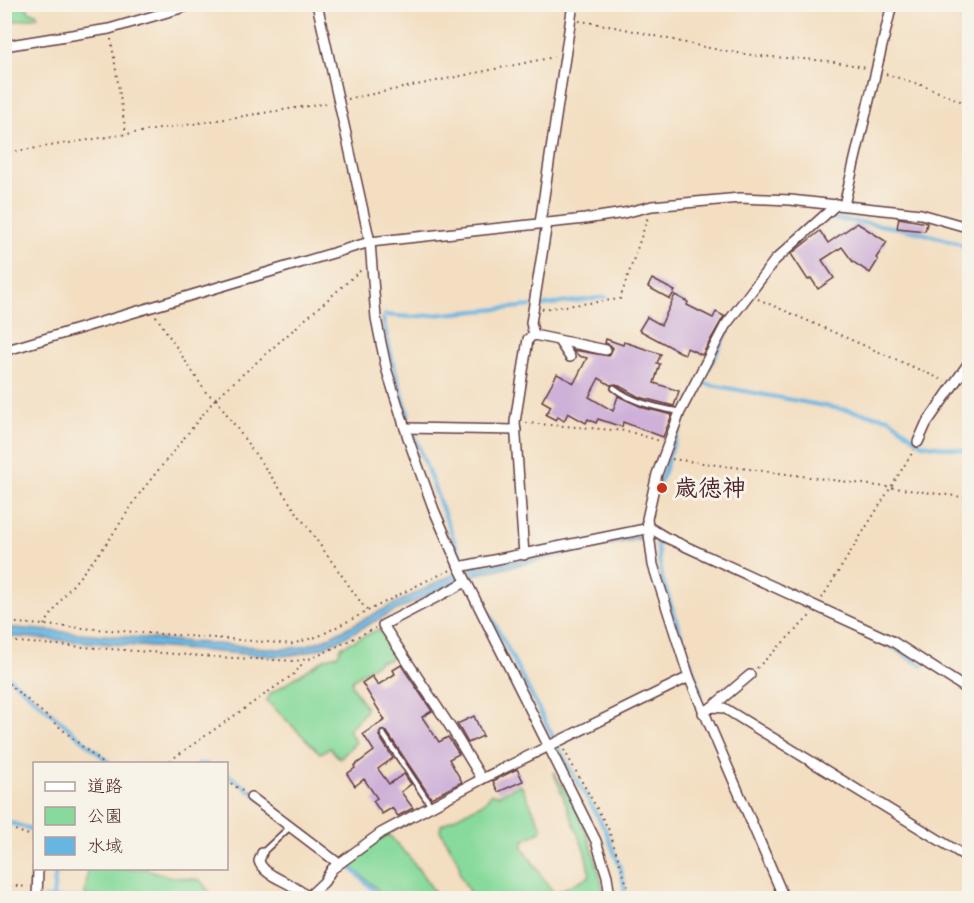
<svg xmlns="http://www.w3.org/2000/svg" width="974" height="903" font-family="Caveat,'Klee One',sans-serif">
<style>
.green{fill:#87da9c;stroke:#687c64;stroke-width:1.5}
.water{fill:#67b5e1;stroke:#586a86;stroke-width:1.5}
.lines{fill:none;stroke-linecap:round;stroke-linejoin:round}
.stream{stroke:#67b5e1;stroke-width:4}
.building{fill:#ceb0d8}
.service-casing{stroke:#633c42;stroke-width:8}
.minor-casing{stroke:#633c42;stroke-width:12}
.path{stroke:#633c42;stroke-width:2;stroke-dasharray:1.5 4.5;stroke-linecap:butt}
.service{stroke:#fff;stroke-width:4.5}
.minor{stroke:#fff;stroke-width:9}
.poi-dot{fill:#c8321e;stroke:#f7f3e8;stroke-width:2}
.labels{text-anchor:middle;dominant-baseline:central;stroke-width:6;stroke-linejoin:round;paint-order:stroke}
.poi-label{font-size:24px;font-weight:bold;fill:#4a1f2b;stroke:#f7f3e8;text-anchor:start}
</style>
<rect width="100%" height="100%" fill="#f7f3e8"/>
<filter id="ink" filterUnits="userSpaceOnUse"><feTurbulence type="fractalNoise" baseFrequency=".0167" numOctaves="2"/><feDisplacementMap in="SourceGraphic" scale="12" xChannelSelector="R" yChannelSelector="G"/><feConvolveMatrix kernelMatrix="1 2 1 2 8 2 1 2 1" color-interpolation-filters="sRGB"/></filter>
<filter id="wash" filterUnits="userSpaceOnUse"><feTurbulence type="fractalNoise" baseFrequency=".008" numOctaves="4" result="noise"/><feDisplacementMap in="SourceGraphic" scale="24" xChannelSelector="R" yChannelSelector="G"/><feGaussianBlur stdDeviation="1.35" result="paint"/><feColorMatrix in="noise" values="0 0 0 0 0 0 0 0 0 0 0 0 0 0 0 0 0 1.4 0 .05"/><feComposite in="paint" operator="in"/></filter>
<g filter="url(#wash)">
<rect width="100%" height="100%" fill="#f3dec1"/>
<!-- green -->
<g class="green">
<path d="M4,5H26L29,12L36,13L38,17L5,23Z"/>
<path d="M377,630L381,631L396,651L395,654L389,660L380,661L352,680V686L366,708L365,712L348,730L356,742L340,759L330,748L320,753L267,701L270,694L326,658L338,655L341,647Z"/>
<path d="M553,771C579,808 598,854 604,898L472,897L460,875L459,863L440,830L441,825L485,802L491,794L499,795L519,785L522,787L542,828L541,831L523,841V848L552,891L555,893L590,876L585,852Z"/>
<path d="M389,835L411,859L439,898H388L347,863L368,845Z"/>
<path d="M88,868L147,869L166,876L200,880L211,894L206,898H150L141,896L140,891L136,897L85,896Z"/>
</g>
<!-- water -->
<path class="water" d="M643,534V538L477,574C443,587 410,604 377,620C340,639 317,656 274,656L5,636L4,627L279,649L302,647L323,640L454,574L466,569Z"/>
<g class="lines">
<!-- stream -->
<g class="stream">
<path d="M825,221L828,218C875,224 925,230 970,248"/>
<path d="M538,306L606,297"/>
<path d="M385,315L411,317L531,306"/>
<path d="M383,319L393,363L409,416"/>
<path d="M701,383L889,418L922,444L970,451"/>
<path d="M414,434L456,545L465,563"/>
<path d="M669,456L687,410L732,323"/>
<path d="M659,485L668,460"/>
<path d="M656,538L662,578L701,694"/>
<path d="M472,579L553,737"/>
<path d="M881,640L923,666"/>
<path d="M4,673L111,764"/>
<path d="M557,746L605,829L621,870L626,898"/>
<path d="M198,764H207"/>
<path d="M226,773L286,817"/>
<path d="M4,821L34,830"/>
<path d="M292,821L320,844"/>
<path d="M346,863L382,898"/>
<path d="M44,898H143"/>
<path d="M53,898L56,868"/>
<path d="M210,898H278"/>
<path d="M479,898H544"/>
</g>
</g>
<g id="blocks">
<!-- building -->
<g class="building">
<path d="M899,218L927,223L925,231L897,228Z"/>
<path d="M857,223L887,242L876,258L878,260L870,273L853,262L842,247L822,260L834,278L818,289L811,278L808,280L791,254L820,231L828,243Z"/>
<path d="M652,279L675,291L670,299L648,287Z"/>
<path d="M675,295L688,302L687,305L713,318L716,312L724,316L702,355L687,348L685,354L680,352L639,330L647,317L661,325Z"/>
<path d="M606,339L623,345L624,342L661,354L657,363L660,364L654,383L679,391L674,406L639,397L616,384L610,385L599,378L589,397L613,411L618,396L644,408L672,415L663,437L623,422L622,427L598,419L596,423L588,419L586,423L568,413L564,421L558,417L556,420L546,415L551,406L542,401L557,374L574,383L587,358L579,356L573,350L609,356L613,348L610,345L605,343Z"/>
<path d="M401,665L432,711L422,717L439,742L448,737L459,754L449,759L462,782L431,798L387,732L381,730L379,736L393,758L378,769L389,784L404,774L411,784L401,792L413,808L398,816L392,808L382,814L373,801L377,798L364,779L355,786L347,774L355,768L354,766L374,751L363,734L385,720L362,683L372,676L378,685L395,674L393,670Z"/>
<path d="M474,716L483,736L468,743L457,724Z"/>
<path d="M517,769L523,781L498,792L493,781Z"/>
</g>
</g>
</g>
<g filter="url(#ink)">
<use href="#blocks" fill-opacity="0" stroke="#633c42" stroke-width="1.5"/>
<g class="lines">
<defs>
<g id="service">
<path d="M614,388C633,403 657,407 680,412"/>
<path d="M383,734L431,806"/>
<path d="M262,853L291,826"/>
</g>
<g id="minor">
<path d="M317,4L370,242L376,318L381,343L387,371L410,444L434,510L459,567L596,841L607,876L610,898"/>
<path d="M4,46L109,29L195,4"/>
<path d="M844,205L892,4"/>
<path d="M540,223L573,4"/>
<path d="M547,223L531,323L534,335L606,350"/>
<path d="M559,341L570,357"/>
<path d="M4,351L370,242L585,219L624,213L652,206L740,198L790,200L921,214L970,228"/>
<path d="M405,428L516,430"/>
<path d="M918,442L926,424L970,361"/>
<path d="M524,555L515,422L528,339L534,335"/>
<path d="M459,567L650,528L665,537L892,641L970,691"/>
<path d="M466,582L383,625L453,731L482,779"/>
<path d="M712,707L750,675"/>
<path d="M703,713L712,707L724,708L970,859"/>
<path d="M251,797L338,863"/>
<path d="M262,853L259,861C263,877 296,883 307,897"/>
<path d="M37,898L38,868"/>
<path d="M307,898L324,882L332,869L381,833L482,779L689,677"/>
<path d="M784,898L689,677L653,565L647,519L657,474L680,412L725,326L775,260L837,204"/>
</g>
</defs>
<!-- service casing -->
<use href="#service" class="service-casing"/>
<!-- minor casing -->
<use href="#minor" class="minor-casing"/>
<!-- path -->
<g class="path">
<path d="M579,21C633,28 684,45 738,53C780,60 824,57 866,68"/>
<path d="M111,39L126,134"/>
<path d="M886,74L924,86L970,105"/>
<path d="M348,99L554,57"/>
<path d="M4,153L328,103"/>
<path d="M758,299L945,381"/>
<path d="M542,309L620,299L648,217"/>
<path d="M156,316L207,394L216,398L361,270"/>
<path d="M216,399L367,611"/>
<path d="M526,423L627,431L660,441"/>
<path d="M672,459L970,498"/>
<path d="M822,598L914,450"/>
<path d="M4,622L292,644L319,636L428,580L451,570"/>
<path d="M44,625L67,592L105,546L140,493L216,398"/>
<path d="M4,641L215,657L295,661L313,658L375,628"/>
<path d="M757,668L811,615"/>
<path d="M4,680L103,764"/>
<path d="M564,750L608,828L628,888L634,898"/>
<path d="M165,764L294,674L301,666V660"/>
<path d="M226,780L244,792"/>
<path d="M4,826L34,837"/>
<path d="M4,885L28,887"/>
</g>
<!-- service -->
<use href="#service" class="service"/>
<!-- minor -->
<use href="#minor" class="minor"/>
</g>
</g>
<!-- markers -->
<circle class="poi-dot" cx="662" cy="488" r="6"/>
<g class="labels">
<!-- poi labels -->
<g class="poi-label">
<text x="674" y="488">歳徳神</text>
</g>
</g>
<!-- margin -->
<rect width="974" height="903" fill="none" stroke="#f7f3e8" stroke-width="24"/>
<!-- legend -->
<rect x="33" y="762" width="195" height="108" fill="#f7f3e8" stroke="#b29e9c" stroke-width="1.5"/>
<rect x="45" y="782" width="30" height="9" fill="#ffffff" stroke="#b29e9c" stroke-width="1.5"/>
<text x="87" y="792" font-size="18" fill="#4a1f2b">道路</text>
<rect x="45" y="807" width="30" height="18" fill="#87da9c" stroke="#b29e9c" stroke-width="1.5"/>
<text x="87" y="822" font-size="18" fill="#4a1f2b">公園</text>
<rect x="45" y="837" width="30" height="18" fill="#67b5e1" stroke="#b29e9c" stroke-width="1.5"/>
<text x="87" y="852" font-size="18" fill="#4a1f2b">水域</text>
</svg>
